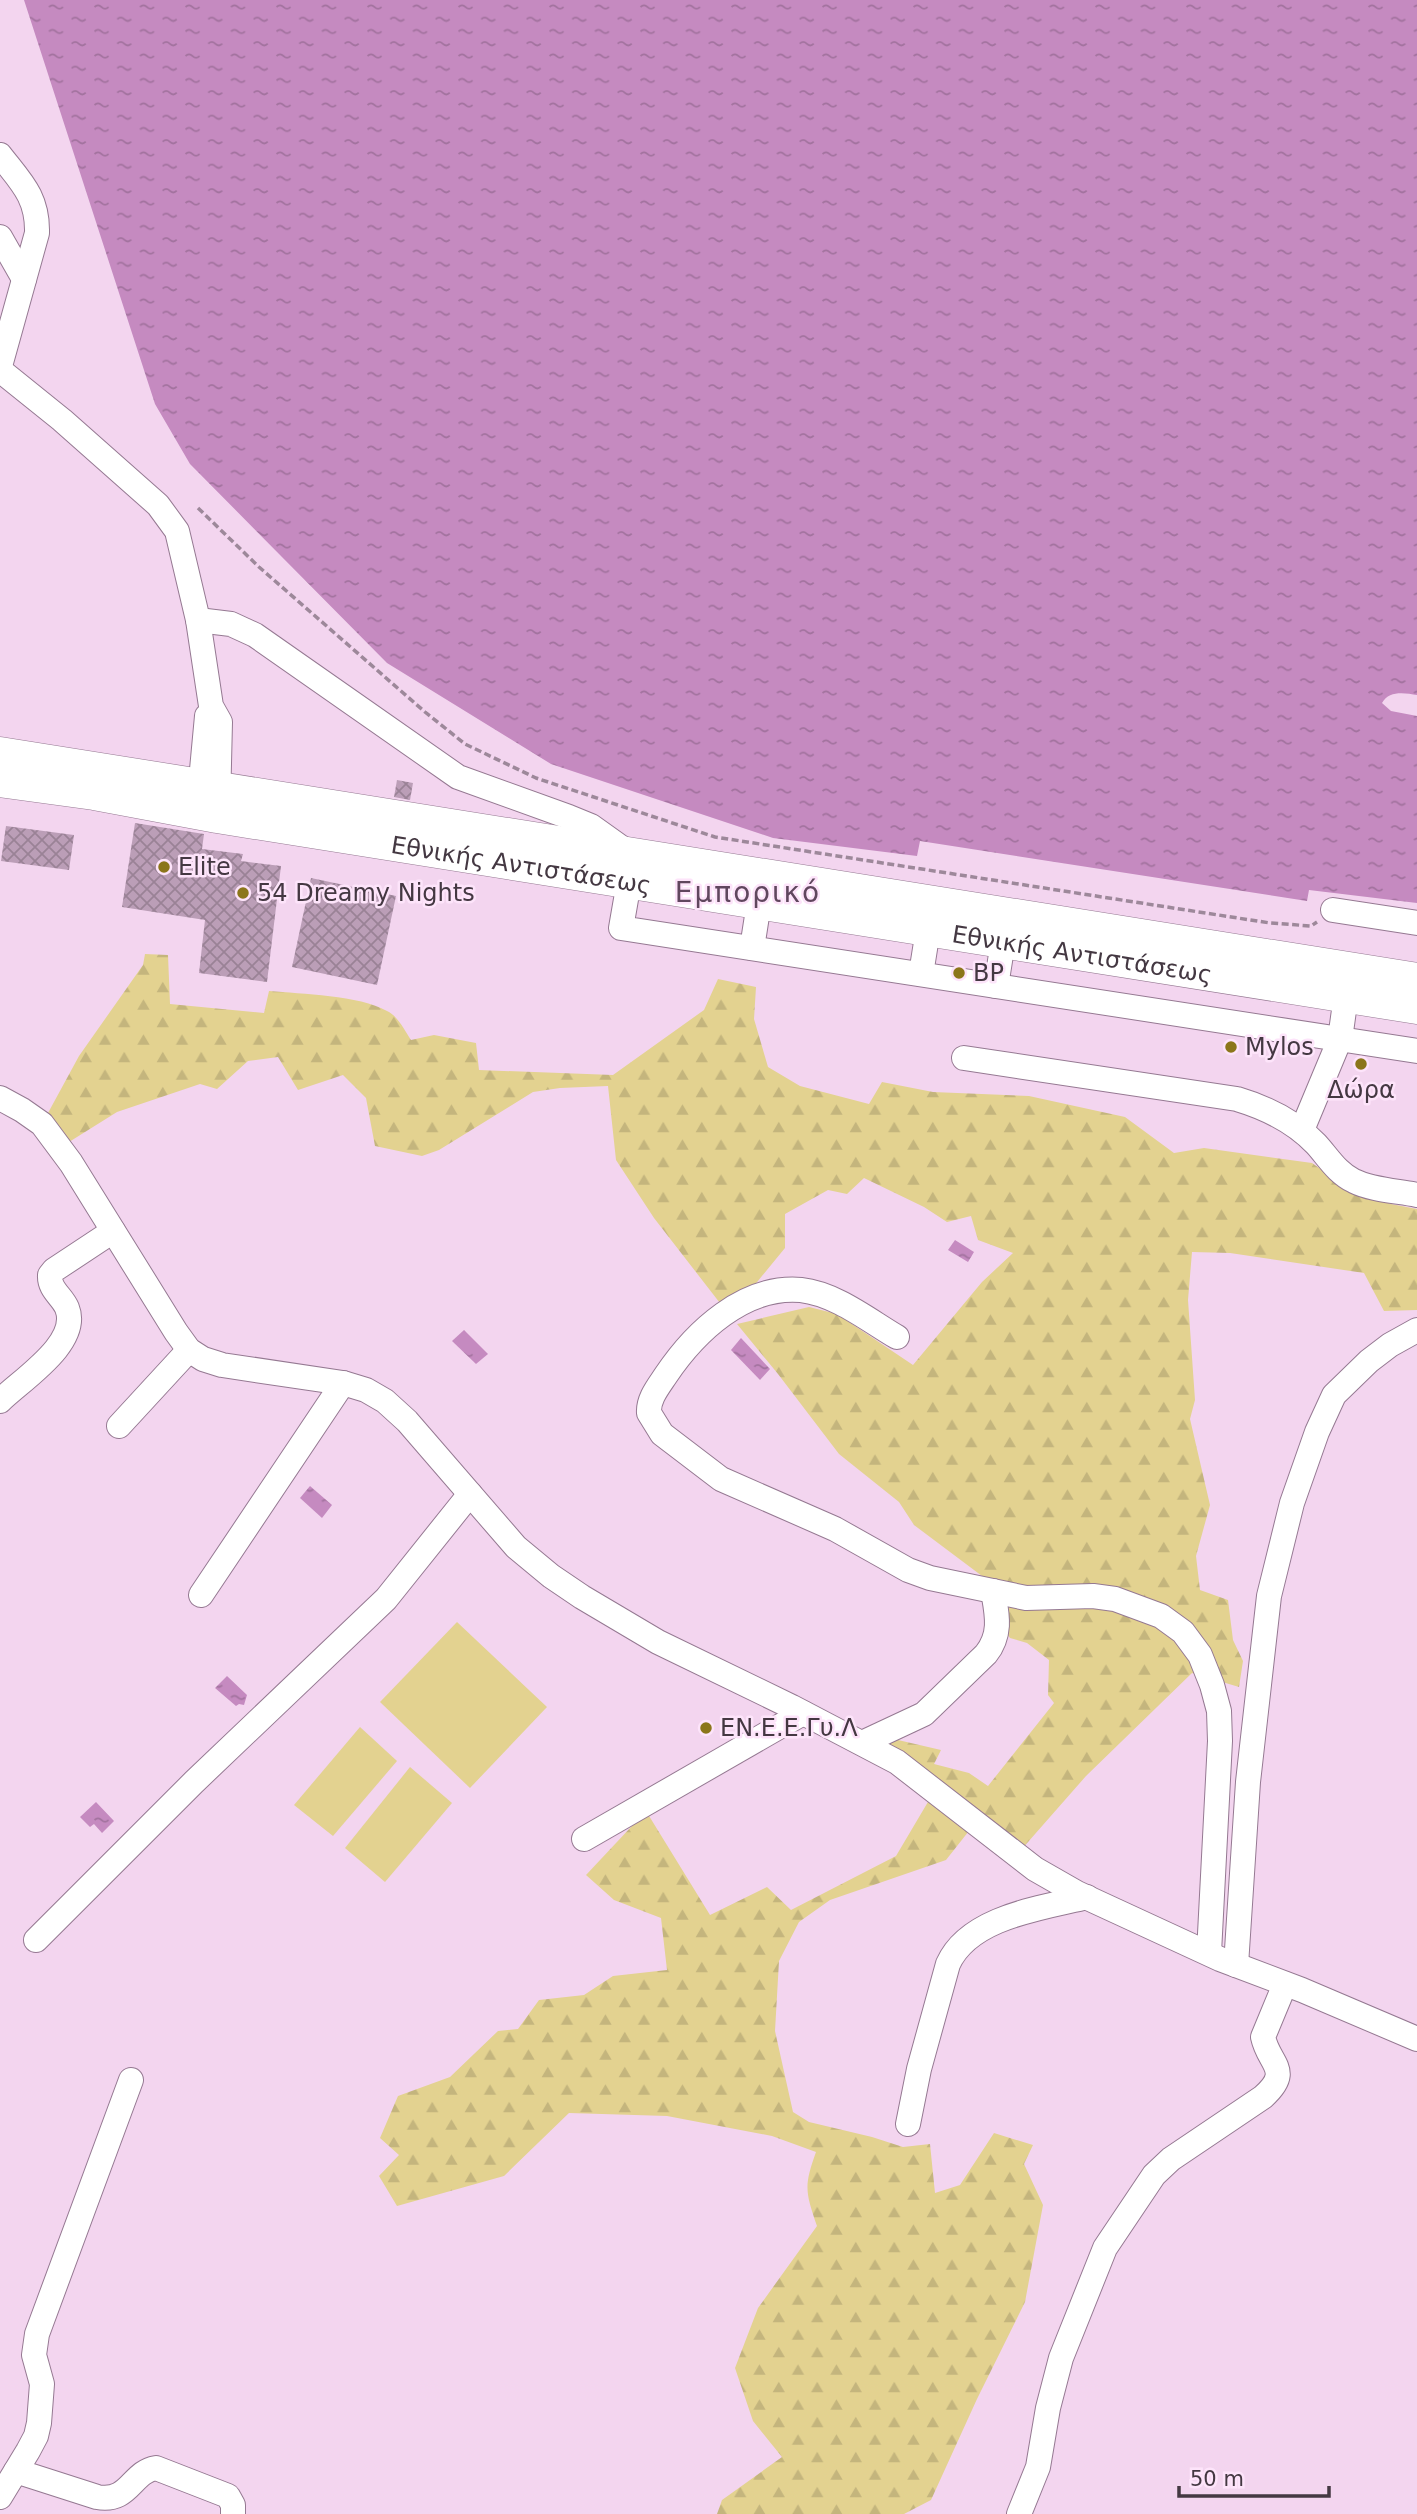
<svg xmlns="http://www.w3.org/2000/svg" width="1417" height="2514" font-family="'DejaVu Sans',sans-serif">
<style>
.forest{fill:url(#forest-firs)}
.park{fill:#e3d290}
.water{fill:url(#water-ripples)}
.building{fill:url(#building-cross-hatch)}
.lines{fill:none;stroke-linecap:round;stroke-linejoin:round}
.minor-casing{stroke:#957992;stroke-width:26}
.major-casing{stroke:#957992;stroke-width:33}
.path{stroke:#9d889a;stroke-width:3.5;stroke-dasharray:7 3.5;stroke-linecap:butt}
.minor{stroke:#fff;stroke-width:24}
.major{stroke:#fff;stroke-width:32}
.poi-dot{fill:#8b761a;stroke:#fde4fa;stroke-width:2.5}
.labels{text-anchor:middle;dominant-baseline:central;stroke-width:5;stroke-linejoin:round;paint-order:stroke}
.street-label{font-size:24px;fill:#443842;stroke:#fde4fa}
.poi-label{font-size:24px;fill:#443842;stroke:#fde4fa;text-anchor:start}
.quarter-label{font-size:28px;letter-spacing:2px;fill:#60475e;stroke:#fde4fa}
</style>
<defs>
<pattern id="forest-firs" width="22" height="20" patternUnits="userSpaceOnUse" patternTransform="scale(1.75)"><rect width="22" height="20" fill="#e3d290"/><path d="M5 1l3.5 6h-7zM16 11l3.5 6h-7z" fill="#c4b57d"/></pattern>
<pattern id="water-ripples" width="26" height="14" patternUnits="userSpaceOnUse" patternTransform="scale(1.75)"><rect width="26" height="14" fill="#c58ac0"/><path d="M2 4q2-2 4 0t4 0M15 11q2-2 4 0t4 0" fill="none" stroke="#a2729e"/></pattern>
<pattern id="building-cross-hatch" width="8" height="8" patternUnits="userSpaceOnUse" patternTransform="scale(1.75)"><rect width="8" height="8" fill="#bb9eb7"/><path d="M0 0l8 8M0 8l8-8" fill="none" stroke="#9a8296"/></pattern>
</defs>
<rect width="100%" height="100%" fill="#f3d5ef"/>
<!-- forest -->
<path class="forest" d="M145,954L168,955L170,1004L264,1013L269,991C302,994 359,995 387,1011C398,1016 405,1031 411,1040L434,1035L476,1043L479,1070L613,1075L704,1010L718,979L756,987L754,1019L768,1067L800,1086L869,1104L882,1082L933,1092L1029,1096L1125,1117L1174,1153L1204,1148L1312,1163L1342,1184L1391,1204L1417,1209V1310L1384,1311L1364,1273L1230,1253L1192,1252L1188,1300L1195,1400L1190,1419L1210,1505L1196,1556L1200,1590L1228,1600L1233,1640L1243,1661L1239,1687L1192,1673L1086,1776L1021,1850L980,1817L946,1860L830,1900L799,1922L779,1961L775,2031L793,2112L809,2122L872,2137L903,2147L930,2144L935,2193L960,2185L994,2133L1033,2145L1024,2164L1043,2205L1025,2302L977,2399L931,2500L904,2514H717L722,2500L782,2457L753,2421L735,2368L758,2308L817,2226C805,2191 804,2186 816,2152L772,2136L667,2116L569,2113L504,2176L397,2206L379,2176L399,2155L380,2138L398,2096L450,2077L498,2031L518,2029L539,2000L584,1995L613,1976L667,1970L661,1918L614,1900L586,1875L646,1811L710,1915L767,1887L791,1910L896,1856L938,1785L876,1742L890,1735L898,1740L941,1750L934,1764L969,1773L988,1786L1054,1703L1048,1695L1049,1660L1027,1643L1010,1638L988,1606L990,1582L914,1525L899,1502L839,1454L778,1374L737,1324L809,1307L837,1314L913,1365L982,1282L1013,1253L978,1240L971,1216L947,1222L924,1207L864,1178L847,1194L828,1190L785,1214V1248L753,1287L723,1307L654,1218L616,1160L608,1086L560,1088L533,1092L439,1150L422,1156L375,1146L366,1098L343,1075L298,1090L278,1057L248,1061L217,1089L200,1084L117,1112L69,1142L42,1124L79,1056L143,965Z"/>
<!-- park -->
<g class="park">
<path d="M457,1622L547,1707L470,1788L380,1702Z"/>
<path d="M360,1727L397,1761L333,1836L294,1805Z"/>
<path d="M410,1767L452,1803L385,1882L345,1848Z"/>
</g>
<!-- water -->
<g class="water">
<path d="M24,0H1417V695C1405,693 1389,690 1382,703L1391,711L1417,716V903L1309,890L1307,901L920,841L917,856L773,838L551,764L387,663L190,464L155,404Z"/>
<path d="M955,1240L974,1252L968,1262L948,1250Z"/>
<path d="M464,1330L488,1354L476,1364L452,1341Z"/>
<path d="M741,1338L770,1369L760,1380L731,1350Z"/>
<path d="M310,1486L332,1505L322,1518L300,1498Z"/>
<path d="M227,1676L247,1695L244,1705L239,1704L236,1706L215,1688Z"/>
<path d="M96,1802L114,1821L102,1833L94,1824L90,1827L80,1817Z"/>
</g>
<!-- building -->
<g class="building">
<path d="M397,780L413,783L410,800L394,797Z"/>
<path d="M135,823L204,834L202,849L243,854L241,861L281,866L267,982L199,973L205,920L122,907Z"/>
<path d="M6,826L74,835L69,870L1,861Z"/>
<path d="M311,878L396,896L377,985L292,967Z"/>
</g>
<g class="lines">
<defs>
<g id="minor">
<path d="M0,155C21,182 38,197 37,233L0,366"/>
<path d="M0,237L24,279"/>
<path d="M0,370L62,420L158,505L177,531L198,620L211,706L220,722L218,805"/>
<path d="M198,620L231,624L255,635L458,777L569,817L591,826L626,851"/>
<path d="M199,802L207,716"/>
<path d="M629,882L621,928L1417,1051"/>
<path d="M1333,910L1417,923"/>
<path d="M752,948L759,903"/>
<path d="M921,974L928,930"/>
<path d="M996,986L1003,942"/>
<path d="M964,1058L1237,1099C1267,1108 1294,1121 1316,1144C1328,1157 1337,1173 1354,1181C1372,1190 1397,1191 1417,1195"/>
<path d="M0,1098L22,1110L42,1124L71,1163L176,1332L189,1350L203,1359L222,1365L343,1383L366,1390L385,1401L407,1421L516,1547L551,1576L582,1597L658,1642L792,1707L897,1762L1035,1869L1077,1893L1220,1959L1302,1990L1417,2039"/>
<path d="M1302,1130L1340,1039L1346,996"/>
<path d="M897,1337C868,1320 836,1294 801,1290C744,1285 695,1332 666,1375C658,1387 648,1399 649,1413L662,1434L721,1479L835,1529L908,1570L930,1578L1026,1598L1093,1596L1115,1599L1161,1616L1183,1632L1200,1655L1212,1685L1219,1711L1220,1741L1209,1953"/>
<path d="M0,1401C21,1380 81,1343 67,1308C62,1296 49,1290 50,1275L54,1270L113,1231"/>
<path d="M119,1426L189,1350"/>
<path d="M201,1595L343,1383"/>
<path d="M862,1743L924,1714L986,1654C1002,1634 997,1614 993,1591"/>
<path d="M584,1839L803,1713"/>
<path d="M36,1940L194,1782L386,1599L470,1494"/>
<path d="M1236,1965L1248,1782L1269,1596L1292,1503L1317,1432L1334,1395L1369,1361L1390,1345L1417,1330"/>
<path d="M908,2124L919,2069L948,1964C969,1917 1041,1908 1087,1897"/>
<path d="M16,2471L97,2497C130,2503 131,2472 156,2468L228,2496L233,2505V2514"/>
<path d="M0,2497L28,2451L36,2436L39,2423L42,2384L34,2355L37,2334L131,2080"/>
<path d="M1019,2514L1038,2467L1048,2408L1061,2358L1105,2248L1154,2175L1171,2159L1263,2097C1293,2070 1269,2065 1263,2037L1285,1984"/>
</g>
<g id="major">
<path d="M0,753L1417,979"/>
<path id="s1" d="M0,781L94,794L217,817L1417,1008"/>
</g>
</defs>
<!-- minor casing -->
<use href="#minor" class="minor-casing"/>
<!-- major casing -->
<use href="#major" class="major-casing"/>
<!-- path -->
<path class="path" d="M198,508L259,567L425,712L465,744L536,778L715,837L1270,923L1311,926L1317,922"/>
<!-- minor -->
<use href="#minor" class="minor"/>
<!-- major -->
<use href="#major" class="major"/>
</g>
<!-- markers -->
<g class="poi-dot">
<circle cx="164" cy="867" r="7"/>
<circle cx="243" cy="893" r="7"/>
<circle cx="959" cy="973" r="7"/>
<circle cx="1231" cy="1047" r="7"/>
<circle cx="1361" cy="1064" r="7"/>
<circle cx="706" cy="1728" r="7"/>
</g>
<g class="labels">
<!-- street labels -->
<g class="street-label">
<text stroke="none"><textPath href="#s1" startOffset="528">Εθνικής Αντιστάσεως</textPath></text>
<text stroke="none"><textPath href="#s1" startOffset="1096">Εθνικής Αντιστάσεως</textPath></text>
</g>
<!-- poi labels -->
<g class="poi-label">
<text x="178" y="867">Elite</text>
<text x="257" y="893">54 Dreamy Nights</text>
<text x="973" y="973">BP</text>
<text x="1245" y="1047">Mylos</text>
<text x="1361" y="1090" text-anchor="middle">Δώρα</text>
<text x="720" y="1728">ΕΝ.Ε.Ε.Γυ.Λ</text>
</g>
<!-- quarter labels -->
<g class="quarter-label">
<text x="748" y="892">Εμπορικό</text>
</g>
</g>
<!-- scale -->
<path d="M1179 2486v10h150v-10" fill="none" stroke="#443842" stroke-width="3.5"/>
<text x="1190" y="2486" font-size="21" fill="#443842" stroke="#fde4fa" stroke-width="5" paint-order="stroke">50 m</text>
</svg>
